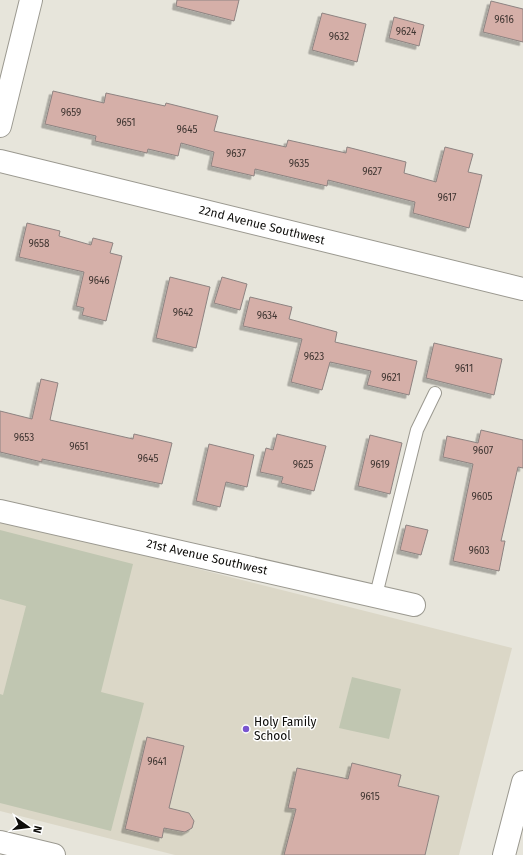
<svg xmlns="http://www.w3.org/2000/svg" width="523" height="855" font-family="'Fira Sans',sans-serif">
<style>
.built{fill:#dbd7c7}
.green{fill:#c0c6b1}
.building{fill:#d5afa8;stroke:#8d8381;filter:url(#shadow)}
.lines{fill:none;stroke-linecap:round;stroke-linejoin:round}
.lane-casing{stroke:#9b9990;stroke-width:14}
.street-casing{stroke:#9b9990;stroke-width:24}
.secondary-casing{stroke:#9b9990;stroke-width:24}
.lane{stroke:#fff;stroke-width:12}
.street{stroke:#fff;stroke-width:22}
.secondary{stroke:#fff;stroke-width:22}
.poi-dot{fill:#7955cf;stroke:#fff;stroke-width:1.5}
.labels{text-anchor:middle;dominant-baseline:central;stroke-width:3;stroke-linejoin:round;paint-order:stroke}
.number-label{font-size:10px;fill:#403632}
.street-label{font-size:12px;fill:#0e0d0a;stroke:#fff}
.poi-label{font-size:12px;fill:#0e0d0a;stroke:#fff;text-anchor:start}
</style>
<defs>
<filter id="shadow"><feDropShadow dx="-3.5" dy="3.5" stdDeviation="0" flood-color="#0004"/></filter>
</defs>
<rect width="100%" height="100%" fill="#e7e5db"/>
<!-- built -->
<path class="built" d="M0,519L512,648L459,855H175L0,811Z"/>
<!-- green -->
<g class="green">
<path d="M0,530L133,564L101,692L144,703L111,831L0,803V694L3,695L26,606L0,599Z"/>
<path d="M352,677L401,689L389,739L339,728Z"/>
</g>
<!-- building -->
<g class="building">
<path d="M177,0H239L234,21L176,6Z"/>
<path d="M491,1L523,9V42L483,32Z"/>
<path d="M322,13L366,24L357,62L312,50Z"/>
<path d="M394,17L424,25L419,46L389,38Z"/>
<path d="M53,91L104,103L106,93L165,106L166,103L218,116L214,131L286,147L288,140L346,153L347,147L406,162L404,173L436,182L445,147L473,154L468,172L482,175L469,228L413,213L415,202L328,180L327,186L255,169L254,176L211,166L214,152L181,143L178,156L148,149L147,153L95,141L96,136L45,124Z"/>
<path d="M27,223L60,231L59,236L91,245L93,238L113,243L110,253L122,256L106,321L82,315L84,308L76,306L84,272L19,257Z"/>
<path d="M170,277L210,287L196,348L156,338Z"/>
<path d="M222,277L247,284L240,310L214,303Z"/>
<path d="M250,297L292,307L289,319L337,332L335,342L417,361L409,395L367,385L371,371L330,362L322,390L291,382L302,339L243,326Z"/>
<path d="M434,343L502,359L494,395L426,378Z"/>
<path d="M41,379L58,383L50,420L133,439L134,434L172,443L162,484L42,459V462L0,452V411L32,419Z"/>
<path d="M481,430L523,440V468L518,467L501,541H505L499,571L453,561L473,464L443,457L447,436L478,443Z"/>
<path d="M277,434L326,446L314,491L281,483L283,477L260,472L266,448L273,450Z"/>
<path d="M370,435L402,443L390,494L358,486Z"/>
<path d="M209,444L254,455L247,487L226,482L220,507L196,501Z"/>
<path d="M406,525L428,530L421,555L400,550Z"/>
<path d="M147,737L184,746L169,808L189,813L194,821L192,828L185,832L164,828L162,838L125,829Z"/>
<path d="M352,763L401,775L398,786L439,796L425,855H284L296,809L288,808L297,768L348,779Z"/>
</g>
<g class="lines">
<defs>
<path id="lane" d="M376,595L417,430L435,393"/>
<g id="street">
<path d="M0,161L523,289"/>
<path d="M0,511L414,605"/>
<path d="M0,842L54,855"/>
</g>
<g id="secondary">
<path d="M0,126L31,0"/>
<path d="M504,855L523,782"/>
</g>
</defs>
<!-- lane casing -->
<use href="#lane" class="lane-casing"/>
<!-- street casing -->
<use href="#street" class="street-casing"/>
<!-- secondary casing -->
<use href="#secondary" class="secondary-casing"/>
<!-- lane -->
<use href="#lane" class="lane"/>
<!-- street -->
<use href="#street" class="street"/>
<!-- secondary -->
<use href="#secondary" class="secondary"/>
</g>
<!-- markers -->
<circle class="poi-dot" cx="246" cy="729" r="4"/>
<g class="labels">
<!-- number labels -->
<g class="number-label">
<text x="504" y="20">9616</text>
<text x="406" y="32">9624</text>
<text x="339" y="37">9632</text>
<text x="71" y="113">9659</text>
<text x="126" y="123">9651</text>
<text x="187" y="130">9645</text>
<text x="236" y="154">9637</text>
<text x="299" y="164">9635</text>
<text x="372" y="172">9627</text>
<text x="447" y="198">9617</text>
<text x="39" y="244">9658</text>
<text x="99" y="281">9646</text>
<text x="183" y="313">9642</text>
<text x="267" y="316">9634</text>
<text x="314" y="357">9623</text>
<text x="464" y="369">9611</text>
<text x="391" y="378">9621</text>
<text x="24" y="438">9653</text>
<text x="79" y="447">9651</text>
<text x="483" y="451">9607</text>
<text x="148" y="459">9645</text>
<text x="303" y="465">9625</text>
<text x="380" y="465">9619</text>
<text x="482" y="497">9605</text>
<text x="479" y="551">9603</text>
<text x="157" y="762">9641</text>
<text x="370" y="797">9615</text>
</g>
<!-- street labels -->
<g class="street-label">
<text transform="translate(262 225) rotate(14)">22nd Avenue Southwest</text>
<text transform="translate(207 557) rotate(13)">21st Avenue Southwest</text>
</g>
<!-- poi labels -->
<g class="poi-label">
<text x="254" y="722">Holy Family<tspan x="254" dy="14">School</tspan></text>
</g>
</g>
<!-- north arrow -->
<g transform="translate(28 827) rotate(104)" stroke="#ffffff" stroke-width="3" paint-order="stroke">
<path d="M0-3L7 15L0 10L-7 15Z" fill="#0e0d0a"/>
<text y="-6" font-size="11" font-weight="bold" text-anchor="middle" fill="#0e0d0a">N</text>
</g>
</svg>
